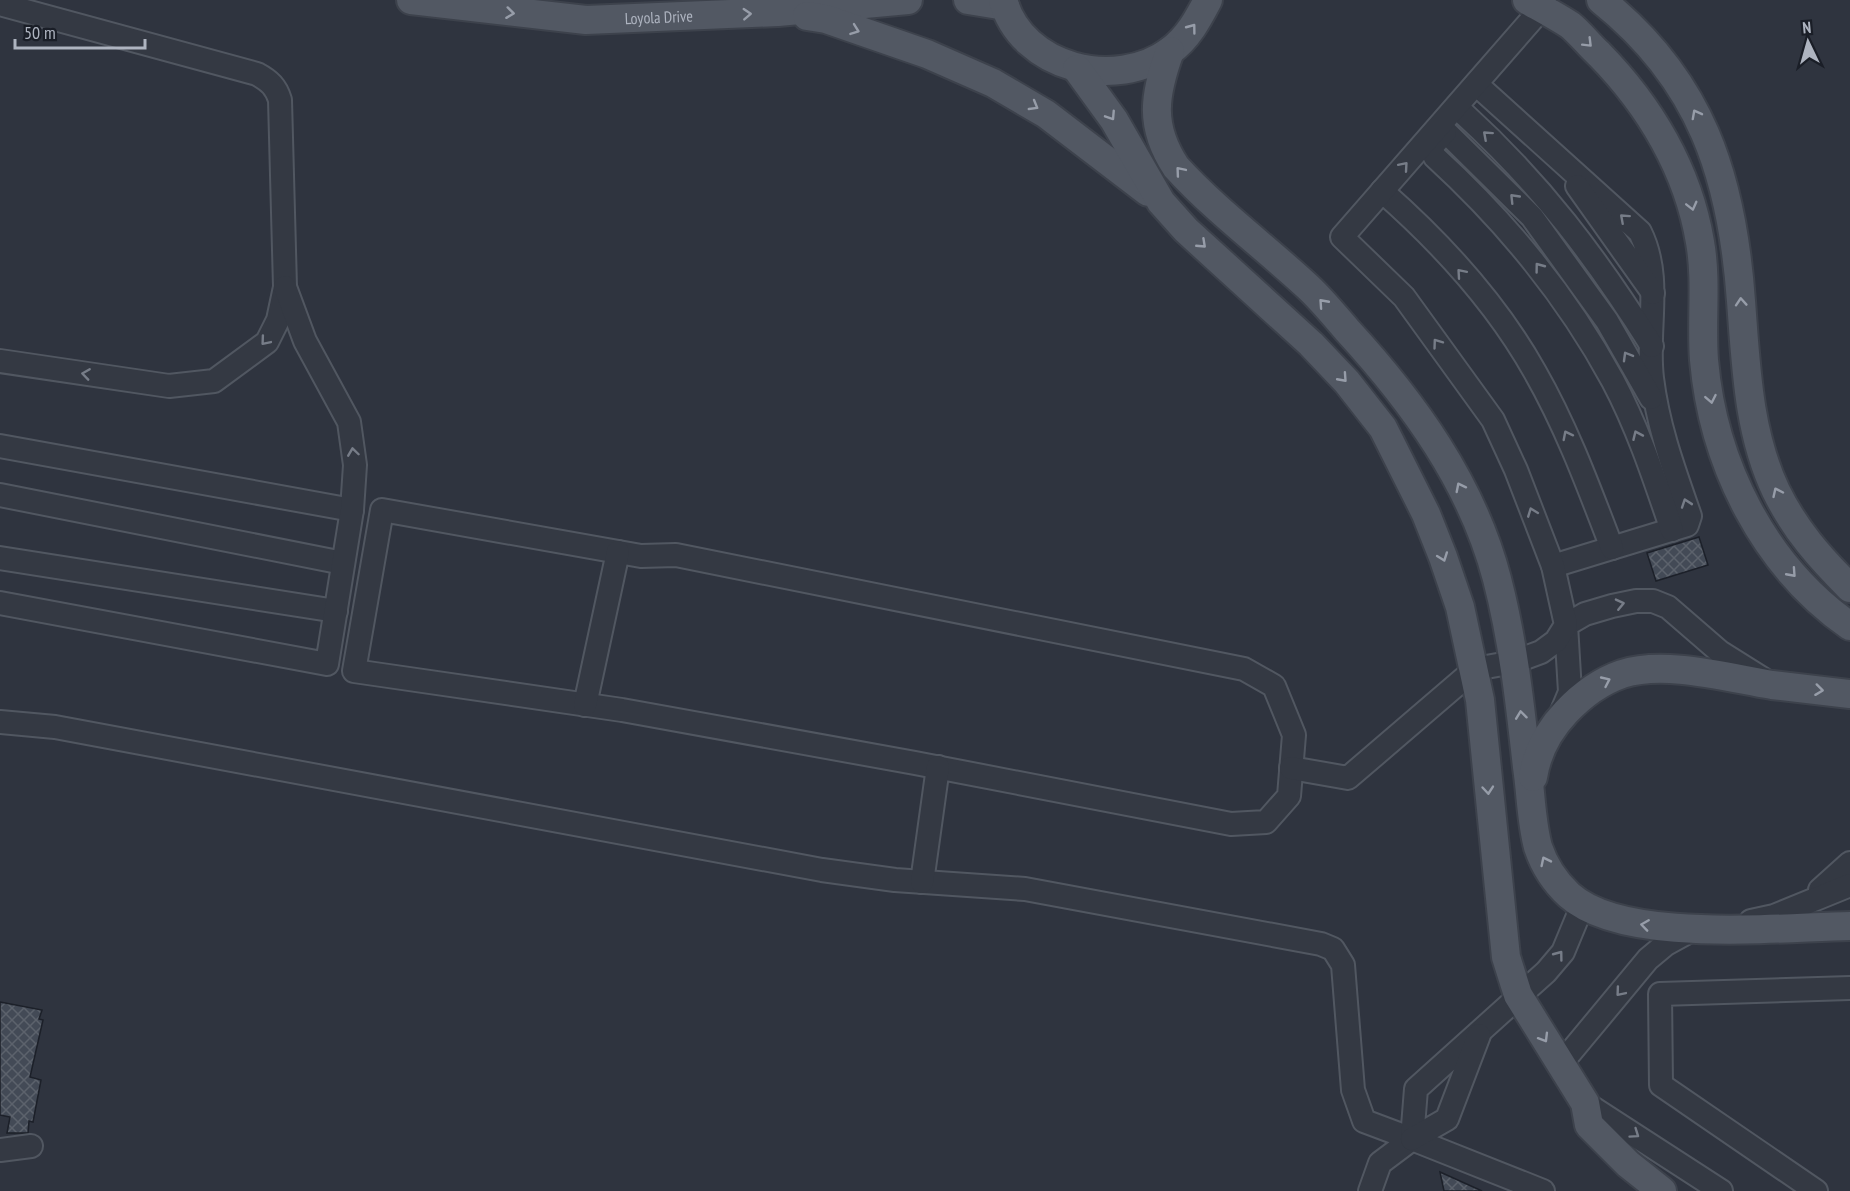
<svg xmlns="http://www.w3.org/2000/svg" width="1850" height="1191" font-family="'PT Sans Narrow',sans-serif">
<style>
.airport{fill:#2f343f}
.building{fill:url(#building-cross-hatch);stroke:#1c2029;stroke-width:1.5}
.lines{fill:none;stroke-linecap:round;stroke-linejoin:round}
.minor-casing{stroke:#515761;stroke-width:26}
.major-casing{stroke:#3d424c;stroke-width:32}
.minor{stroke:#343943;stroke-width:22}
.major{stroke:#525863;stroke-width:28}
.oneway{stroke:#979da9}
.oneway2{stroke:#777d88}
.labels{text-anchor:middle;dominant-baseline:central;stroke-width:4.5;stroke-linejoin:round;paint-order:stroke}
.street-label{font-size:16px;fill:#aeb4c0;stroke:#1a1e27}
</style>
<defs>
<pattern id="building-cross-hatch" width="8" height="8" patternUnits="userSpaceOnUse" patternTransform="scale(1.5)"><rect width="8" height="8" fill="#434a56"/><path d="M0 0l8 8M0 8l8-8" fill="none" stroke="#5c626c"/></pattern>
</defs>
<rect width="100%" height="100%" fill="#212732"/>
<!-- airport -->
<rect class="airport" x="0" y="0" width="1850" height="1191"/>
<!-- building -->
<g class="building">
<path d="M1699,537L1708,565L1656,581L1647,553Z"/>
<path d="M0,1002L42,1010L39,1019L43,1020L30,1077L41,1080L33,1122L29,1121L28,1133H7L10,1117L0,1115Z"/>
<path d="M1440,1172L1482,1191H1444Z"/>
</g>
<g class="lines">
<defs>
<g id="minor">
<path d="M0,4L257,74C270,81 276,87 280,100L285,287L278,320L267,342L214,381L169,386L0,361"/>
<path d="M1476,84L1640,232C1663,278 1646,329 1652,378C1658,427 1674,470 1690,516L1687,525L1553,566"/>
<path d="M1463,113C1542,185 1595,256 1652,346"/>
<path d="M1445,131L1532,217L1607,321L1651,398"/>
<path d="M1445,132L1434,144L1432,151L1435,157C1506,222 1567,296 1613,381C1638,428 1655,480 1672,530"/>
<path d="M1577,186L1653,293"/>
<path d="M1382,191C1440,242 1497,304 1535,372C1567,428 1589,488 1612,548"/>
<path d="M0,446L352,510"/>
<path d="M0,495L343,563"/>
<path d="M382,510L641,556L676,555L1244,669L1274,686L1294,735L1289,796L1266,822L1231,824L915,763L622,710L354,671Z"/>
<path d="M0,558L336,611"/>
<path d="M0,603L327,664L352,510L355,465L349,422L305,341L285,287"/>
<path d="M585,705L618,552"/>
<path d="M1560,716L1570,692L1566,625L1585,614L1612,606L1636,601H1653L1668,607L1720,652L1763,679"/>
<path d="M0,722L55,727L822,870L895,880L1025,889L1321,944L1333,949L1343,965L1353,1090L1364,1121L1412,1139L1380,1163L1370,1191"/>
<path d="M1291,768L1348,778L1475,669L1514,662L1541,652L1556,641L1566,625L1553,566L1516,470L1493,420L1404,297L1342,237L1541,9L1546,0"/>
<path d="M922,882L938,767"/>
<path d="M1820,890L1850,863"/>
<path d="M1751,921L1774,916L1850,885"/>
<path d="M1560,1065L1648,959L1666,944L1697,927"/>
<path d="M1585,1103L1721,1191"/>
<path d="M1412,1139L1416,1089L1546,972L1563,952L1583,904"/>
<path d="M1412,1139L1543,1191"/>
<path d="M1412,1139L1447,1119L1479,1035"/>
<path d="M0,1150L31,1146"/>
<path d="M1816,1191L1661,1085L1660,994L1850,988"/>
</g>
<g id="major">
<path id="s1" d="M411,0L586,20L778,12L908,0"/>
<path d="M968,0L1005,6"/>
<path d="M1003,0C1022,69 1116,91 1170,51C1188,38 1198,19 1208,0"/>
<path d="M1527,0C1541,8 1556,16 1570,25C1580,33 1589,45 1599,54C1650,106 1688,170 1700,242C1707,281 1701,321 1704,360C1713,464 1764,566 1850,626"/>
<path d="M1601,0C1701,80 1732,176 1741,301C1746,366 1748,432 1776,491C1795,530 1820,558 1850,588"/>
<path d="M807,16L826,19L927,54L993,83L1046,114L1148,192"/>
<path d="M1170,51C1154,95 1149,126 1176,167C1216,211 1265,247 1308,287C1322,300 1334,315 1347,330C1413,402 1472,483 1497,579C1513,640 1520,704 1527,767C1531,793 1531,821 1538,847C1544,865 1555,882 1569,895C1623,944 1778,927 1850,926"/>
<path d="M1077,69L1114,120L1161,202L1186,230L1311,344L1347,382L1383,428L1426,514L1443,557L1460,607L1480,700L1506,957L1518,995L1585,1103L1589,1125L1628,1164L1662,1191"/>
<path d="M1533,777C1537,752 1549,730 1566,712C1582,695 1599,682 1622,674C1666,660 1728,678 1772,685C1798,688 1824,691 1850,694"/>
</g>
</defs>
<!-- minor casing -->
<use href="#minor" class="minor-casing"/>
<!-- major casing -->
<use href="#major" class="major-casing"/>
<!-- minor -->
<use href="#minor" class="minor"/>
<!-- major -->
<use href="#major" class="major"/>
</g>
<!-- one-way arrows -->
<defs><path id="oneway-chevron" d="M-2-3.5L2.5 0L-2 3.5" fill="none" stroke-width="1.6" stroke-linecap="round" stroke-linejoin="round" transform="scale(1.5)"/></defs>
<g class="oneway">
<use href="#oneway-chevron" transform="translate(510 13) rotate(7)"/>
<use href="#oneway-chevron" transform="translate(747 14) rotate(-3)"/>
<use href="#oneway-chevron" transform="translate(1192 28) rotate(-53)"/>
<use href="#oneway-chevron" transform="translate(855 30) rotate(20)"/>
<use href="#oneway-chevron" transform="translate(1588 43) rotate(45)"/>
<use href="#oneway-chevron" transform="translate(1034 106) rotate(30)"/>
<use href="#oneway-chevron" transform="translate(1696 114) rotate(-118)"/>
<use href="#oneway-chevron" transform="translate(1111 116) rotate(57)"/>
<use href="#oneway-chevron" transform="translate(1180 171) rotate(-130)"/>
<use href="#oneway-chevron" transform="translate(1692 206) rotate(76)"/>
<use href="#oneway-chevron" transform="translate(1202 244) rotate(43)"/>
<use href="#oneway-chevron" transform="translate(1741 302) rotate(-94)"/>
<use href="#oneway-chevron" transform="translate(1323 303) rotate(-132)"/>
<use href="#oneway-chevron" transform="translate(1343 378) rotate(48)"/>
<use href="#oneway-chevron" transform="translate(1711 399) rotate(79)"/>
<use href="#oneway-chevron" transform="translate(1460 487) rotate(-117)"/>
<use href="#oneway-chevron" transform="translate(1777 492) rotate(-115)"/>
<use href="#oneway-chevron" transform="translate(1443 557) rotate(70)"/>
<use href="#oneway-chevron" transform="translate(1792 573) rotate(48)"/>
<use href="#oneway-chevron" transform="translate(1606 681) rotate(-25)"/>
<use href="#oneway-chevron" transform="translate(1819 690) rotate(7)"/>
<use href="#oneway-chevron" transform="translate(1521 715) rotate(-97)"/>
<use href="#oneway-chevron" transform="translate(1488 790) rotate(85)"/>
<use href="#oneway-chevron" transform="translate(1545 861) rotate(-116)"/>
<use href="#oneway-chevron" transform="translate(1645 925) rotate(-172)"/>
<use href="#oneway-chevron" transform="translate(1544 1038) rotate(59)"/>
</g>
<g class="oneway2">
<use href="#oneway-chevron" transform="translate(1487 135) rotate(-138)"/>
<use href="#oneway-chevron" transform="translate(1404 166) rotate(-49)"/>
<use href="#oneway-chevron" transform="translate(1514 198) rotate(-134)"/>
<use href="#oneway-chevron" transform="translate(1624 218) rotate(-138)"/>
<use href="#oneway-chevron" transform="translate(1539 267) rotate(-127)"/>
<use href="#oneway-chevron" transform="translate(1461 273) rotate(-131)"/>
<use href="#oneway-chevron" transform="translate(265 341) rotate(130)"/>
<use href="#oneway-chevron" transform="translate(1437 343) rotate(-126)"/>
<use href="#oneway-chevron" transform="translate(1627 356) rotate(-120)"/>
<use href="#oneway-chevron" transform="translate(86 374) rotate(-172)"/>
<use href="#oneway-chevron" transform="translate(1567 435) rotate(-117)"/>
<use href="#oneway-chevron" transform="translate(1637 435) rotate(-114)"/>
<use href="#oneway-chevron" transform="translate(353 452) rotate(-98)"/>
<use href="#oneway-chevron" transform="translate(1686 503) rotate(-109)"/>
<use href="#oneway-chevron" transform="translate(1532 512) rotate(-111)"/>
<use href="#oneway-chevron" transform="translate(1620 604) rotate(-13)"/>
<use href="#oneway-chevron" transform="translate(1559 955) rotate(-53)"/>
<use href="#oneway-chevron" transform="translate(1620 992) rotate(130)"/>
<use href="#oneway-chevron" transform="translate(1635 1134) rotate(35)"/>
</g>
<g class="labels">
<!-- street labels -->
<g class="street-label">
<text stroke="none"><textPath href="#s1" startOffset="249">Loyola Drive</textPath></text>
</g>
</g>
<!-- north arrow -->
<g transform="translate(1808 42) rotate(355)" stroke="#1a1e27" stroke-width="4.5" paint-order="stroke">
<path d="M0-4.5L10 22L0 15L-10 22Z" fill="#aeb4c0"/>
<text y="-9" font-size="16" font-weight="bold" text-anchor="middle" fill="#aeb4c0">N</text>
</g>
<!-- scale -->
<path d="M15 39v9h130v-9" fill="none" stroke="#aeb4c0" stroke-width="3"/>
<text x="24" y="39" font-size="18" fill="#aeb4c0" stroke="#1a1e27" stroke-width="4.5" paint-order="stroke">50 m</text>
</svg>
